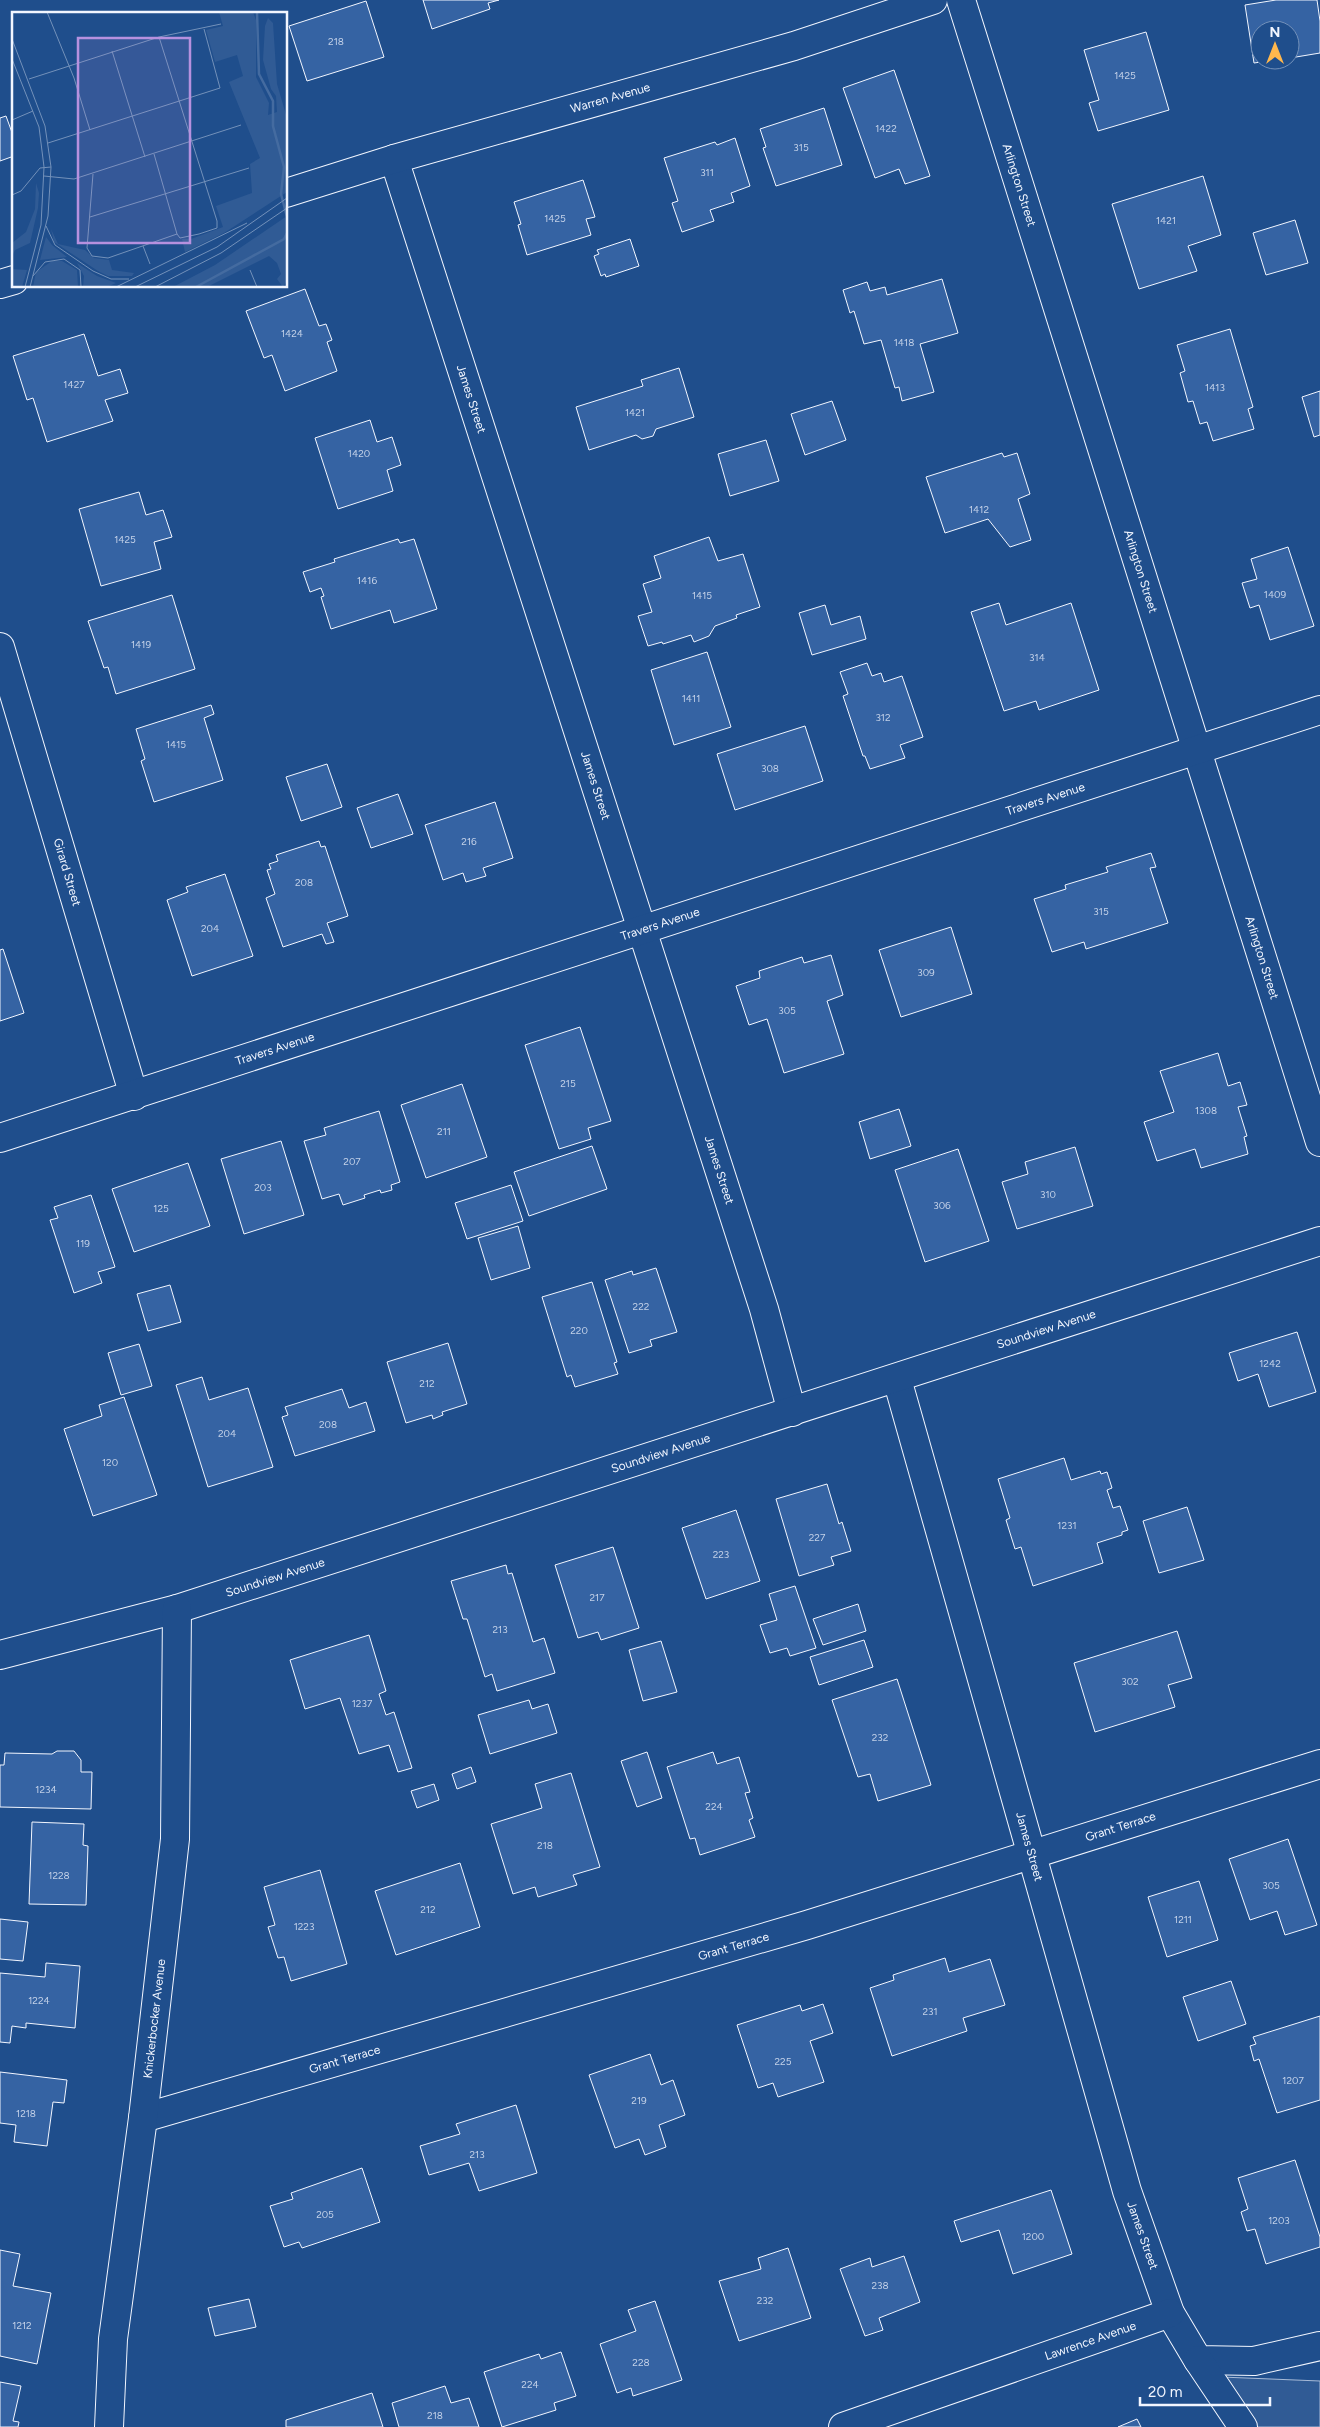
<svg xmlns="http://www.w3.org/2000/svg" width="1320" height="2427" font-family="Figtree,sans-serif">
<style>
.built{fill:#305b95;stroke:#a8bbd7}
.building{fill:#3563a3;stroke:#f2f6ff}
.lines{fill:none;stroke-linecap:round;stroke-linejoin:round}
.minor-casing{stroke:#f2f6ff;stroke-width:30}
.minor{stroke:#1f4e8c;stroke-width:28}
.labels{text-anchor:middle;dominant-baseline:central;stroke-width:4;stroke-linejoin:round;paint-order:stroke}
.number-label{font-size:10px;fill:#c3d1e8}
.street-label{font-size:12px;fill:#f2f6ff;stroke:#1f4e8c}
.inset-river{fill:none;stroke:#446ba0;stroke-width:2.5}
.inset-road{fill:none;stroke:#7391ba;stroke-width:1}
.view{fill:#b691df;fill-opacity:0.15;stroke:#b691df;stroke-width:2.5}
.inset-edge{fill:none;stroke:#f2f6ff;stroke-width:2.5}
</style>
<rect width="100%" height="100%" fill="#1f4e8c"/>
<!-- built -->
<path class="built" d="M1221,2377L1320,2381V2427H1233Z"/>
<!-- building -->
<g class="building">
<path d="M423,0H499L488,3L490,9L432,29Z"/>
<path d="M1276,0H1317L1320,21V53L1290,58V30H1260V60H1275L1254,63L1245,5Z"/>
<path d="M366,1L384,57L307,81L289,26Z"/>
<path d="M1146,32L1169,110L1098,131L1089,103L1099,100L1084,50Z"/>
<path d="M894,70L930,176L905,184L899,169L875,178L843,88Z"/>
<path d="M824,108L842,165L776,186L763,148L766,147L760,129Z"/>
<path d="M6,116L14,138V156L0,161V118Z"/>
<path d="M735,138L750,186L731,193L734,202L710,210L714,221L682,232L672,203L678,201L664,158L715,142L717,145Z"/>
<path d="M1203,176L1221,235L1188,246L1197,271L1139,289L1112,204Z"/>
<path d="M583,180L595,217L586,219L591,235L527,255L518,225L521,224L514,202Z"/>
<path d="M1295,220L1308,263L1266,275L1253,233Z"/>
<path d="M630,239L639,266L606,277L605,274L601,276L594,256L599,254L597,250Z"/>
<path d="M942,279L958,333L920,344L934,392L902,401L899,387L895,388L881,340L864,344L854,311L850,313L843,290L867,282L870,291L885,287L887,295Z"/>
<path d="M305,289L319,326L326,324L332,340L327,342L337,371L285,391L272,355L264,358L246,311Z"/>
<path d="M1230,329L1253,407L1248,409L1254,429L1213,441L1207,422L1200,424L1193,401L1188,402L1180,373L1185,371L1177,345Z"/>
<path d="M84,334L98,376L120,369L128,393L105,400L113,421L47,442L33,398L27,400L13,356Z"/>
<path d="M679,368L694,417L656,429L653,436L642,439L636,435L589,450L576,407L643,386L641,380Z"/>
<path d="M1320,391V435L1314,437L1302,397Z"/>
<path d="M832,401L846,440L805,455L791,414Z"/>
<path d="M370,420L377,442L392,437L401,465L387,470L393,491L338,509L315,438Z"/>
<path d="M766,440L779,481L730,496L718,454Z"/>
<path d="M1002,453L1004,457L1017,453L1030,494L1018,499L1031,540L1010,547L988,519L945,533L926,477Z"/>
<path d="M139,492L146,515L163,510L172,537L154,542L161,569L101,586L79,509Z"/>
<path d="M709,537L718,561L743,554L760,607L736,615L737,618L715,626L709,636L694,642L691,635L663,644L662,642L648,646L638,616L652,612L643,584L661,578L654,556Z"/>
<path d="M398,539L400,543L414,539L437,609L394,623L390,610L331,629L321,597L324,596L321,588L310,592L303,572L335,562L334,559Z"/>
<path d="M1288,547L1314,626L1270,640L1259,605L1250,608L1242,583L1257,579L1251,559Z"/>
<path d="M172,595L195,669L116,694L108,667L104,668L88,621Z"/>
<path d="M999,603L1006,625L1071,603L1099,690L1039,710L1036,701L1004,711L971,612Z"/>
<path d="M825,605L831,625L860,616L866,639L812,655L799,613Z"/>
<path d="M707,652L731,727L674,745L651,670Z"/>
<path d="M867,663L872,676L881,673L884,682L902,676L923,737L900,745L905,758L870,769L865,756H863L843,696L848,694L840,672Z"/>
<path d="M211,705L214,714L204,718L223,780L154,802L141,761L145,759L136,729Z"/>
<path d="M805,726L823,781L735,810L717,754Z"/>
<path d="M327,764L342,807L301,821L286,777Z"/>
<path d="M398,794L413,834L371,848L357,808Z"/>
<path d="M495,802L513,858L483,868L486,876L466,882L463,873L443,880L425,825Z"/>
<path d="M319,841L321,847L325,846L348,916L327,923L334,942L326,944L322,934L283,947L266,898L275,894L267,870L271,869L269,864L278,861L276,855Z"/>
<path d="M1151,853L1156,867L1150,868L1168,923L1086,949L1084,942L1052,952L1034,899L1066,889L1065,885L1108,872L1106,867Z"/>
<path d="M225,874L253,956L192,976L167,900L188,892L186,887Z"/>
<path d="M951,927L972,994L901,1017L879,950Z"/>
<path d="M3,949L24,1013L0,1021V950Z"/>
<path d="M831,955L843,995L827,1001L844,1054L784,1073L767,1019L749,1025L736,986L760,978L759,971L802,957L804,963Z"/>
<path d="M580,1027L611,1121L588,1128L591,1139L559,1149L525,1045Z"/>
<path d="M1218,1053L1228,1086L1240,1082L1247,1105L1238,1107L1247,1136L1244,1137L1248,1154L1201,1168L1195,1149L1157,1161L1144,1122L1174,1112L1160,1071Z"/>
<path d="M462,1084L487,1157L426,1178L401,1105Z"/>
<path d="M899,1109L911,1146L870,1159L859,1122Z"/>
<path d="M379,1111L400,1182L391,1185L392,1190L381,1193L380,1190L364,1195L365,1198L343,1205L339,1194L322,1199L304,1141L326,1135L324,1128Z"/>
<path d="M281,1141L304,1215L244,1234L221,1159Z"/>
<path d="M592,1146L607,1189L529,1216L514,1172Z"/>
<path d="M1075,1147L1093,1206L1017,1229L1002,1182L1028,1174L1025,1162Z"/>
<path d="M958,1149L989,1241L925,1262L895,1170Z"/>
<path d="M188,1163L210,1226L134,1252L112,1189Z"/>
<path d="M511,1185L523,1221L467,1239L455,1203Z"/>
<path d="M91,1195L115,1267L98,1272L102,1283L74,1293L50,1220L58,1218L54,1207Z"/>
<path d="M518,1226L530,1268L491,1280L478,1238Z"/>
<path d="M656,1268L677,1332L650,1340L652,1346L629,1353L605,1280L632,1271L633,1275Z"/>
<path d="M592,1282L617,1362L614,1363L618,1374L575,1387L571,1375L567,1377L542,1297Z"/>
<path d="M170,1285L181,1322L148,1331L137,1294Z"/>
<path d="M1297,1332L1316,1392L1269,1407L1258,1374L1238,1381L1229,1353Z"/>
<path d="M448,1343L467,1404L442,1412L443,1415L433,1419L432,1415L406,1423L387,1362Z"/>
<path d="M139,1344L152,1386L121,1395L108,1353Z"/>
<path d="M202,1377L209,1400L248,1388L273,1467L208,1487L176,1385Z"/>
<path d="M342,1389L349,1408L366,1402L375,1431L295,1456L282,1417L288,1415L285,1407Z"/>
<path d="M124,1397L157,1495L93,1516L64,1429L102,1416L99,1405Z"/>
<path d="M1064,1458L1071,1480L1100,1471L1101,1474L1107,1472L1112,1488L1107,1490L1113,1508L1120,1506L1128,1530L1122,1532V1535L1097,1543L1103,1563L1033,1586L1021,1547L1015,1549L1006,1520L1010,1518L998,1479Z"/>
<path d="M827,1484L839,1524L842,1522L851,1551L831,1557L834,1565L799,1576L776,1499Z"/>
<path d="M1187,1507L1204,1560L1159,1573L1143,1521Z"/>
<path d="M736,1510L760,1581L706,1599L682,1528Z"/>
<path d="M613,1547L639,1628L601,1640L598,1632L578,1638L555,1565Z"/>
<path d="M506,1565L508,1574L512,1573L533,1642L544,1638L555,1673L497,1691L492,1674L485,1677L467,1619H463L451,1581Z"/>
<path d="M795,1586L816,1648L790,1656L787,1648L770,1653L760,1625L777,1620L769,1594Z"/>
<path d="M858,1604L866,1631L823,1645L813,1619Z"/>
<path d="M1177,1631L1192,1678L1168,1685L1175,1707L1095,1732L1074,1663Z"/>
<path d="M369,1635L386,1691L379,1694L386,1715L394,1712L412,1768L398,1772L389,1745L359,1754L340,1698L305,1709L290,1660Z"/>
<path d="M864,1640L873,1667L819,1685L810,1657Z"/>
<path d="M661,1641L677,1692L643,1701L629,1650Z"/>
<path d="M897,1679L931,1785L878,1801L870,1774L858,1777L832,1700Z"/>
<path d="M529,1700L532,1709L548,1704L557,1733L490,1754L478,1715Z"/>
<path d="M57,1751H74L81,1760V1772H92L91,1809L0,1807V1765H4L5,1753L52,1754Z"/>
<path d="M647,1752L662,1798L637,1807L621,1761Z"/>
<path d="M713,1752L717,1764L739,1757L750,1792L745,1793L753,1818L749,1820L755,1837L700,1855L695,1838L690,1839L667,1767Z"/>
<path d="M471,1767L476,1782L457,1789L452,1774Z"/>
<path d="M571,1773L600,1867L573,1875L577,1885L538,1897L535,1887L513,1894L491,1824L542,1808L535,1784Z"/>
<path d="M434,1784L439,1800L417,1808L411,1791Z"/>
<path d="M32,1822L84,1824L83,1845L88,1846L86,1905L29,1904Z"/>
<path d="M1288,1839L1317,1925L1285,1935L1277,1911L1250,1920L1229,1859Z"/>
<path d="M460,1863L480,1927L396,1955L375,1891Z"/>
<path d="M320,1870L347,1964L291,1981L284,1957L278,1958L268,1927L275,1925L264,1887Z"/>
<path d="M1199,1881L1218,1940L1167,1957L1148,1897Z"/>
<path d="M0,1919L28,1922L23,1961L0,1959Z"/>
<path d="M945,1958L949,1972L990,1959L1005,2005L963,2018L967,2031L892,2056L870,1988L894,1980L893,1975Z"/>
<path d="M46,1963L80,1966L75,2028L26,2023V2028L12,2026L10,2043L0,2042V1973L45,1977Z"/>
<path d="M1231,1981L1246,2024L1198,2041L1183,1997Z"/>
<path d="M823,2004L833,2033L810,2041L824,2082L778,2097L773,2083L758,2088L737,2025L800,2005L802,2011Z"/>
<path d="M1320,2016V2100L1277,2113L1259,2059L1254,2061L1250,2046L1256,2044L1253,2037Z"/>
<path d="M650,2054L661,2085L673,2080L685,2115L659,2125L666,2147L645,2155L639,2139L615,2148L589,2075Z"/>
<path d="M0,2072L67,2080L64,2103L53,2102L47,2146L14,2142L16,2125L0,2123Z"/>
<path d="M516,2105L537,2173L479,2191L469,2163L429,2175L420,2146L460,2134L456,2124Z"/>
<path d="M1295,2160L1320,2237V2247L1266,2264L1255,2229L1247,2231L1241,2212L1248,2209L1238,2178Z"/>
<path d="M362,2168L380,2222L302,2248L299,2242L284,2247L270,2206L293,2199L291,2193Z"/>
<path d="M1051,2190L1072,2254L1013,2274L999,2230L961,2242L954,2221Z"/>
<path d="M788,2248L811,2318L739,2341L719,2281L761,2269L758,2258Z"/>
<path d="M0,2250L20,2254L13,2286L51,2293L37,2364L0,2356Z"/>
<path d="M904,2256L920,2302L879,2318L883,2330L865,2336L840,2269L870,2258L872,2267Z"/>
<path d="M249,2299L256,2327L215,2336L208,2308Z"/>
<path d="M655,2301L682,2380L633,2396L631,2388L617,2393L600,2344L636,2331L628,2310Z"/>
<path d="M561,2352L576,2396L554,2403L556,2410L502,2427L484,2372L539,2354L541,2359Z"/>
<path d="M0,2382L21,2386L13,2421L19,2422L18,2427H0Z"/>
<path d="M445,2386L451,2403L469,2398L479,2427H399L392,2403Z"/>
<path d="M372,2393L383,2427H286V2420Z"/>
<path d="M1137,2419L1141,2427H1118Z"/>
</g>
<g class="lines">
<defs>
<g id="minor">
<path id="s1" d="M961,0L1320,1142"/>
<path id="s2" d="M394,159L764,1309L792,1412"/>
<path id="s3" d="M286,193L394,159L794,46L933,0"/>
<path d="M0,284L14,280"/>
<path id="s4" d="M0,647L134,1096"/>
<path id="s5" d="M0,1138L1320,710"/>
<path id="s6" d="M897,1379L1127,2191L1170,2313L1198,2360L1254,2361L1320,2346"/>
<path id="s7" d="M0,1655L177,1609L1320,1241"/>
<path id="s8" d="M143,2118L807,1925L1320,1764"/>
<path d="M1198,2360L1243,2427"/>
<path id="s9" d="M109,2427L113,2339L143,2118L175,1839L177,1609"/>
<path id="s10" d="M843,2427L1170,2313"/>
</g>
</defs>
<!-- minor casing -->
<use href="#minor" class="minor-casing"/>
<!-- minor -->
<use href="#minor" class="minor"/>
</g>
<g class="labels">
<!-- number labels -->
<g class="number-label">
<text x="336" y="41">218</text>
<text x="1125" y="75">1425</text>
<text x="886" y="128">1422</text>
<text x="801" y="147">315</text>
<text x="707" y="172">311</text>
<text x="555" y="218">1425</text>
<text x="1166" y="220">1421</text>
<text x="292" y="333">1424</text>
<text x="904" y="342">1418</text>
<text x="74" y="384">1427</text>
<text x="1215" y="387">1413</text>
<text x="635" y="412">1421</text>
<text x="359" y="453">1420</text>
<text x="979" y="509">1412</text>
<text x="125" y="539">1425</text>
<text x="367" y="580">1416</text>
<text x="1275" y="594">1409</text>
<text x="702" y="595">1415</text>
<text x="141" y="644">1419</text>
<text x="1037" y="657">314</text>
<text x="691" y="698">1411</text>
<text x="883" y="717">312</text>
<text x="176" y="744">1415</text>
<text x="770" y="768">308</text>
<text x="469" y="841">216</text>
<text x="304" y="882">208</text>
<text x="1101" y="911">315</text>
<text x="210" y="928">204</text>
<text x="926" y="972">309</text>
<text x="787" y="1010">305</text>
<text x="568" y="1083">215</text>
<text x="1206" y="1110">1308</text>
<text x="444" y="1131">211</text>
<text x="352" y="1161">207</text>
<text x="263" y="1187">203</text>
<text x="1048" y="1194">310</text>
<text x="942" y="1205">306</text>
<text x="161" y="1208">125</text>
<text x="83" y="1243">119</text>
<text x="641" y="1306">222</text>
<text x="579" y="1330">220</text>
<text x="1270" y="1363">1242</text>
<text x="427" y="1383">212</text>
<text x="328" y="1424">208</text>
<text x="227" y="1433">204</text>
<text x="110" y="1462">120</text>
<text x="1067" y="1525">1231</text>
<text x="817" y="1537">227</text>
<text x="721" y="1554">223</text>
<text x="597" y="1597">217</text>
<text x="500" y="1629">213</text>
<text x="1130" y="1681">302</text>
<text x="362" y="1703">1237</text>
<text x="880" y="1737">232</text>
<text x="46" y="1789">1234</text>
<text x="714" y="1806">224</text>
<text x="545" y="1845">218</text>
<text x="59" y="1875">1228</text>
<text x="1271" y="1885">305</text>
<text x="428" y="1909">212</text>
<text x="1183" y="1919">1211</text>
<text x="304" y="1926">1223</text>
<text x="39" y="2000">1224</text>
<text x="930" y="2011">231</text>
<text x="783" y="2061">225</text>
<text x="1293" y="2080">1207</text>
<text x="639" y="2100">219</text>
<text x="26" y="2113">1218</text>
<text x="477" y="2154">213</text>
<text x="325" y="2214">205</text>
<text x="1279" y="2220">1203</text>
<text x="1033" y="2236">1200</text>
<text x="880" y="2285">238</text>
<text x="765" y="2300">232</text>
<text x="22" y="2325">1212</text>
<text x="641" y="2362">228</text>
<text x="530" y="2384">224</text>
<text x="435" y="2415">218</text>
</g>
<!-- street labels -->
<g class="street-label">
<text stroke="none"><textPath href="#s3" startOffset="338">Warren Avenue</textPath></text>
<text stroke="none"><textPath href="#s1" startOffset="194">Arlington Street</textPath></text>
<text stroke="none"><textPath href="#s2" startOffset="252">James Street</textPath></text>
<text stroke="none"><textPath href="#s1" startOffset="599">Arlington Street</textPath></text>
<text stroke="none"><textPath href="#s2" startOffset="658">James Street</textPath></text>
<text stroke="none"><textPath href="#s5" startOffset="1099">Travers Avenue</textPath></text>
<text stroke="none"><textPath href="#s4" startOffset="235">Girard Street</textPath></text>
<text stroke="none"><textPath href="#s5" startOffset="694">Travers Avenue</textPath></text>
<text stroke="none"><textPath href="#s1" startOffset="1004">Arlington Street</textPath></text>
<text stroke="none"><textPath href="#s5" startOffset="289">Travers Avenue</textPath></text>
<text stroke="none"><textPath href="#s2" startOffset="1062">James Street</textPath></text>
<text stroke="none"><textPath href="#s7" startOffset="1096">Soundview Avenue</textPath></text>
<text stroke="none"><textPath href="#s7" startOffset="691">Soundview Avenue</textPath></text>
<text stroke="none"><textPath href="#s7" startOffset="286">Soundview Avenue</textPath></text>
<text stroke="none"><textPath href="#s8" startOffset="1020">Grant Terrace</textPath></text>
<text stroke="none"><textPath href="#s6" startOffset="486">James Street</textPath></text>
<text stroke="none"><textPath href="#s8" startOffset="615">Grant Terrace</textPath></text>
<text stroke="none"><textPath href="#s9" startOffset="411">Knickerbocker Avenue</textPath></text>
<text stroke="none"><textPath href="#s8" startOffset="210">Grant Terrace</textPath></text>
<text stroke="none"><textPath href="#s6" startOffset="891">James Street</textPath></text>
<text stroke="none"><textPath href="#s10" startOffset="262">Lawrence Avenue</textPath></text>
</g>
</g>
<!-- overview -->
<g transform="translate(12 12)">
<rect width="275" height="275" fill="#1f4e8c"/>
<path d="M207,0H241L244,8V65L257,91L256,103L265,100L264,84L259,77L251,48L253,14L256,6L261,11L265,72L275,106V180L212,221L173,240L170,227H179L211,215L204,194L240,181L238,152L248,146L217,70L231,64L225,43L203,50L194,18L211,14ZM24,171L27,181L26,196L18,231L3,238L0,244V231L14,220L23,197ZM275,204V269L271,275L265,267L269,262L265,251L257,244L195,275H161L203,253ZM39,217L46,232L73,238L82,246L97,248L100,258L122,261L120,264H96L86,259L42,230ZM34,225L40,233L55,245L28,248ZM40,249H50L65,258L66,275H21L24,260ZM65,251L85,264L104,271L95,275H71L72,264ZM0,257L15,258L10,275H0Z" fill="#305b95"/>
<path class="inset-river" d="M245,0L247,62L261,89V114L272,155L269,182L275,205M184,275L272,227L275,221"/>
<path class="inset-road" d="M35,0L62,66L78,118M147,25L205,209V216L187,222L168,226L165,222M0,27L33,114L39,155L36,204L18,275M100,39L133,145M0,47L27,115L32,155L29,213L13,275M17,67L147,25L209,12M0,108L21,99M36,131L208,76L192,17M142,142L165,222M81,162L75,236L80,244L96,246L165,222M32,164L62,167L229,113M0,183L9,179L28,156L39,155M78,205L237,156M34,214L43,233L81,259L99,267H117M131,234L138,252M238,258L245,275M21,264L33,250L52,247L68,258L69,275M104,275L235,211M123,275L205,235L275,186M143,275L209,241L275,196"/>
<path class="view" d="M66,26H178V231H66Z"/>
<rect width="275" height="275" class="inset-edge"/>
</g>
<!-- north arrow -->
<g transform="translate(1275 45)"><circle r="24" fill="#1f4e8c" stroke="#7391ba"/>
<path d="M0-4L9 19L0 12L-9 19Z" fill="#ffb74d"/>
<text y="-8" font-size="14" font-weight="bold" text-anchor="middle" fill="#f2f6ff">N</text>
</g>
<!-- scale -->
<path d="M1140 2397v8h130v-8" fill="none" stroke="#f2f6ff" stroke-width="2.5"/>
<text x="1148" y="2397" font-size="15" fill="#f2f6ff" stroke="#1f4e8c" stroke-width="4" paint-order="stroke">20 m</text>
</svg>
